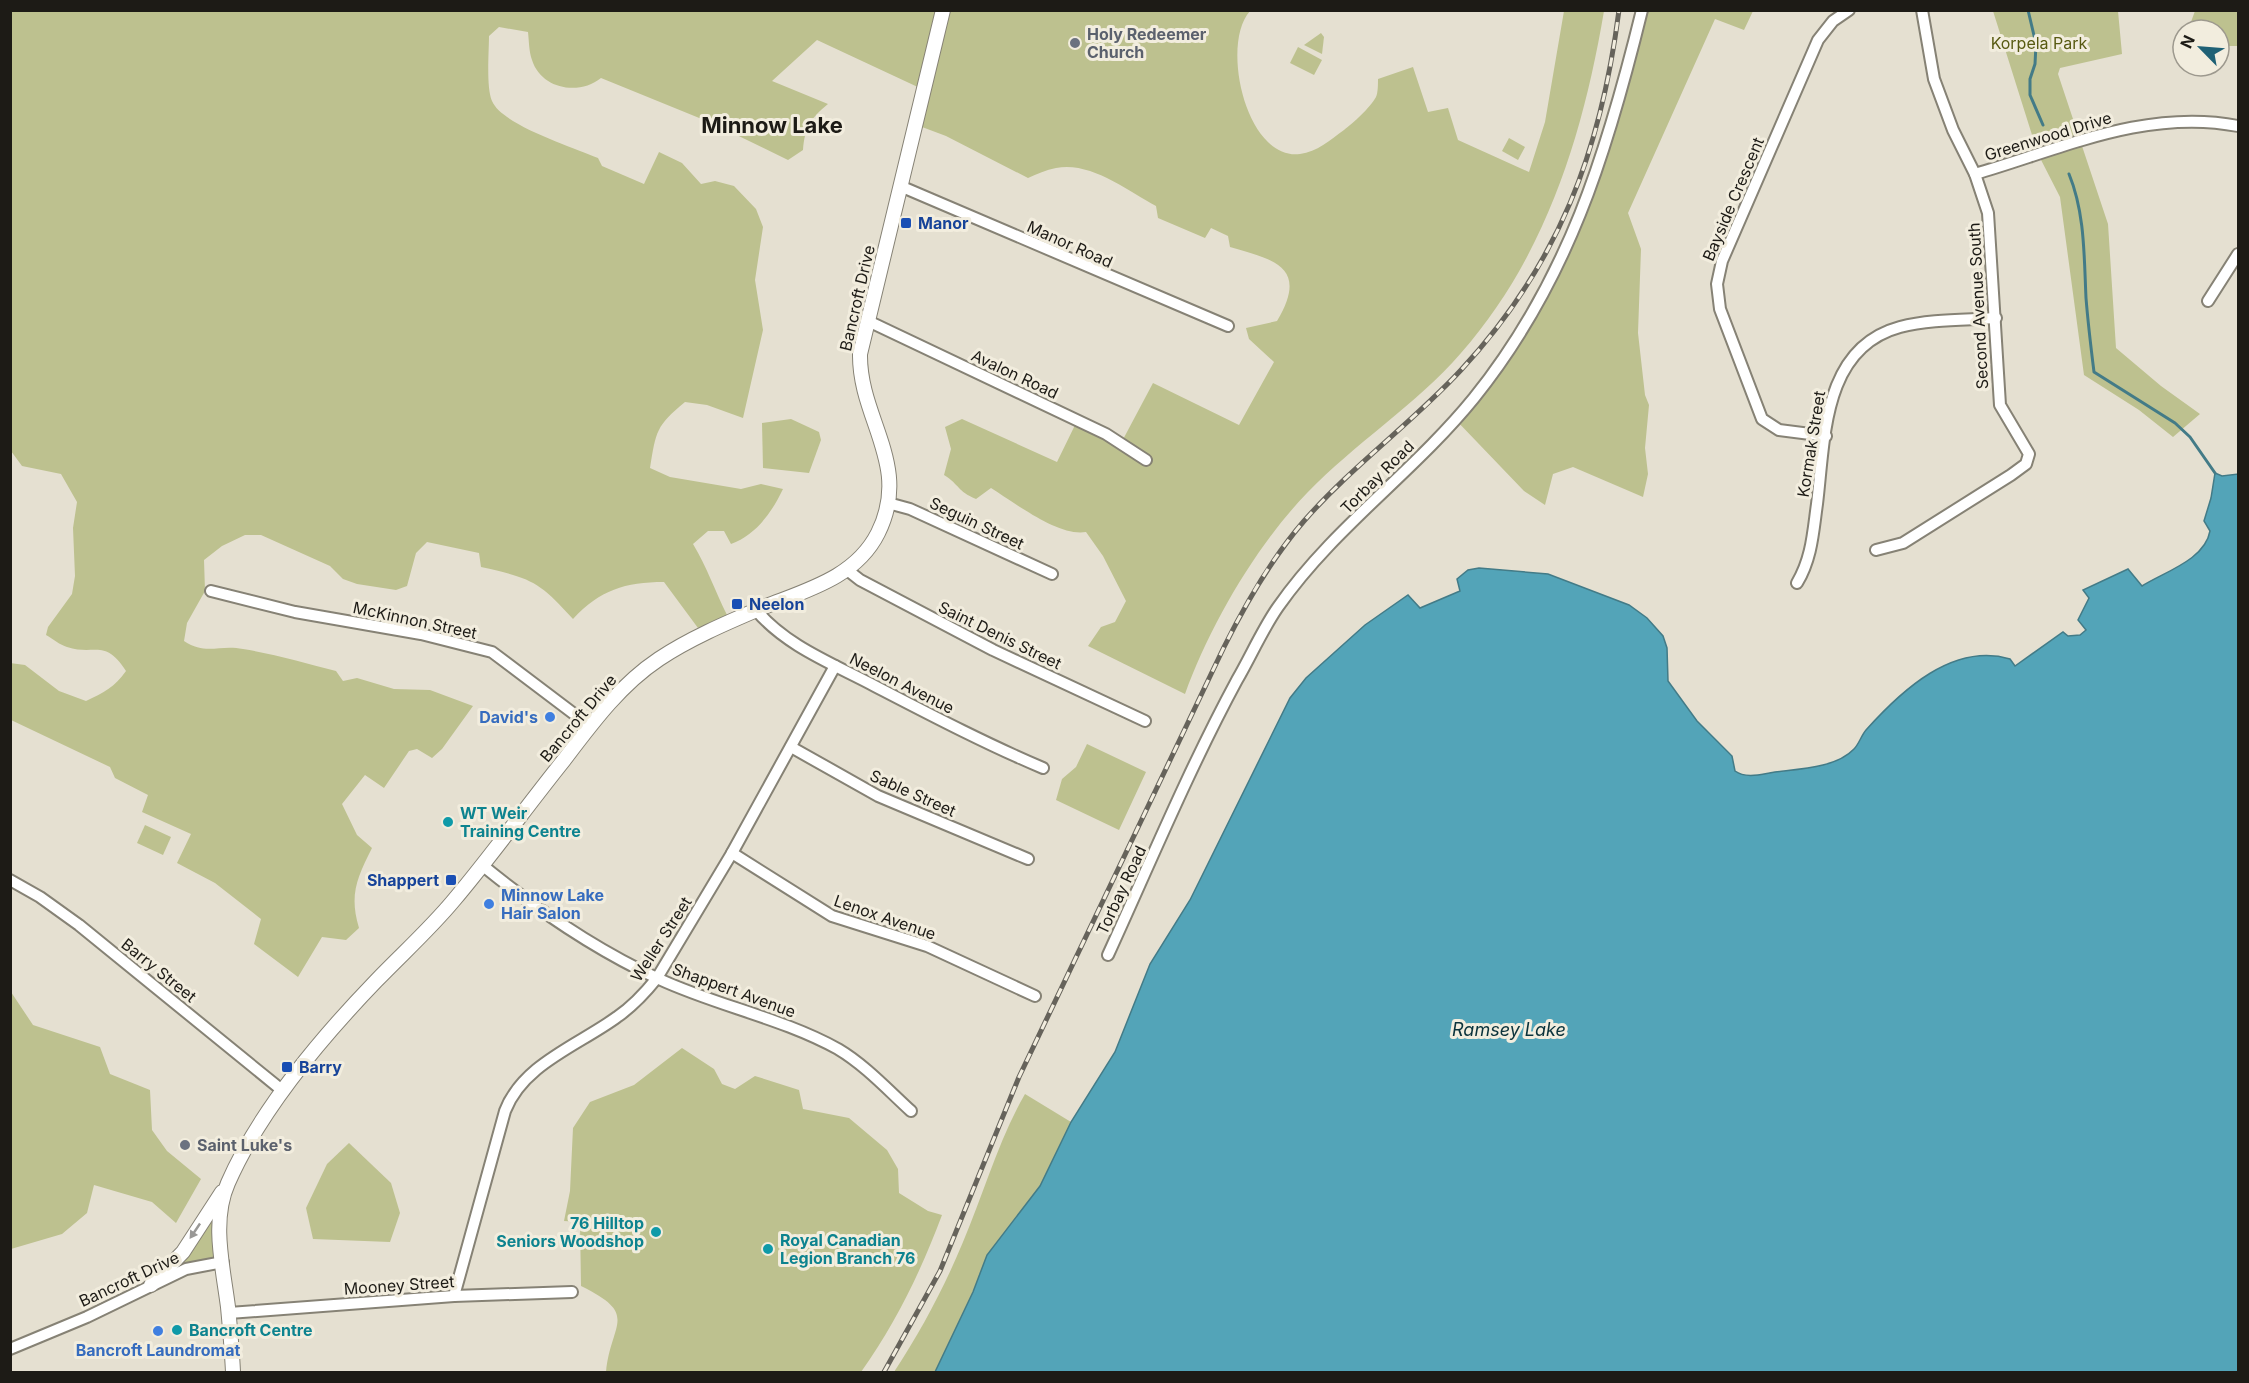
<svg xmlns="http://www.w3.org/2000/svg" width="2249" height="1383" font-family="Inter,sans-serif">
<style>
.green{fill:#bdc18f}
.water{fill:#53a4b8;stroke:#437b87;stroke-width:1.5}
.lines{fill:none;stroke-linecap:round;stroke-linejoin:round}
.stream{stroke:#437b87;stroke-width:3}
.minor-casing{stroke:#868275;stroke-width:14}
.major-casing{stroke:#868275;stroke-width:16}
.minor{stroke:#fff;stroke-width:10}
.major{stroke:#fff;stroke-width:14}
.rail-casing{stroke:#66635b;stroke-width:5}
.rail{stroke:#f2edde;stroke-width:3;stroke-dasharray:9;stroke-linecap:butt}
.oneway{fill:#999896}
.worship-dot{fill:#6b7280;stroke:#f2edde;stroke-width:2}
.transit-dot{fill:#1a4fb4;stroke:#f2edde;stroke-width:2}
.shop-dot{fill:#3f7fe0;stroke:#f2edde;stroke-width:2}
.culture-dot{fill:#0f9aa8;stroke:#f2edde;stroke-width:2}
.labels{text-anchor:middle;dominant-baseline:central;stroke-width:6;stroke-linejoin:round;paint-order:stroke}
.worship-label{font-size:16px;font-weight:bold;fill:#5b616d;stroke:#f2edde;text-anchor:start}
.park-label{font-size:16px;fill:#585a12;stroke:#f2edde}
.street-label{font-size:16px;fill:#1d1b16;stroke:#f2edde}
.transit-label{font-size:16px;font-weight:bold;fill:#164399;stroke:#f2edde;text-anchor:start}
.shop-label{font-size:16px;font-weight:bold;fill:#366cbe;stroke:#f2edde;text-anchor:end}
.culture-label{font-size:16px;font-weight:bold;fill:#0d838f;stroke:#f2edde;text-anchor:start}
.water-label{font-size:18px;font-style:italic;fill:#0a323b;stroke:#f2edde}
.district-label{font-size:22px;font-weight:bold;fill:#1d1b16;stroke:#f2edde}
</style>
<rect width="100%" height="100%" fill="#e5e0d1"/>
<!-- green -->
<g class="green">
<path d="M11,11H1250C1220,44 1246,161 1300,154C1317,152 1330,140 1344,130C1353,123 1370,108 1376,97C1378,93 1378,84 1378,79L1413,67L1428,112L1448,108L1458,140L1529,172L1545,122L1564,11H1604C1583,135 1546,256 1461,353C1417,404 1354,444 1307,493C1256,546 1210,625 1185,694L1088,646L1101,627L1115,622L1126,601L1103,556L1086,532C1059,537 1015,503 991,488L976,499C957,491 960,485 944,475L951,449L945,427L962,419L1057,462L1077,421L1119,447L1153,383L1239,425L1274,362L1249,339L1246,328L1277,321C1309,267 1275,260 1230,247L1228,236L1211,228L1205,238L1158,218L1156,206C1127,190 1090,161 1056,168C1046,170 1037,174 1028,178L946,136L914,124L922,89L817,40L772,81L828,104C810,119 805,127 803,150L788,160L714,124L601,78C579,96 541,89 532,60C529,52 529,41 528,32L499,27L489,36C489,52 486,87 492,101C502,125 573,147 598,158L602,166L644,184L659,152L682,163L701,184L715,181L734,186L756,209L763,227L755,280L763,330L743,418L707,405L685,402C656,426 656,431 650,468L670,477L741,489L761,484L783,489C772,512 756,535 731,544L724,531H708L693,544C707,567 715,591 727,615L698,628L664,582C625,582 600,590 573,619C539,581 531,578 481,567L479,553L427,542L416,553L407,586L396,590L357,584L343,579L330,566L261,535H245L222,546L204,560L205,591L187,623L184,641C207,656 219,644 243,649C274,654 305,663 336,671L343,681L357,678L394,689L430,690L473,706L442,749L432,758L417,749L409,751L384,788L365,775L342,804L357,835L372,848C357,878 349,895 359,928L346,940L322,937L298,977L254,944L261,919L215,883L177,863L191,834L142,812L148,795L115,778L110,767L11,720L10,663L25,665L59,691L86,701C103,693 115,687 126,671C105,638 94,656 67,647C60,645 53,639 46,635L48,627L72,594L75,576L73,528L77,502L61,474L22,466L11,451Z"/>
<path d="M1641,11H1753L1744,30L1715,19L1628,213L1641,249L1638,333L1645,395L1649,405L1645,448L1648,474L1643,497L1573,467L1553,474L1545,505L1524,491L1454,418L1516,338L1585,206Z"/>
<path d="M1993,11H2118L2122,54L2060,68L2058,74L2108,224L2116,348L2161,386L2200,414L2173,437L2139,410L2084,375L2060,197L2038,154Z"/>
<path d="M2195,11H2238V46H2219V30H2188Z"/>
<path d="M1321,33L1324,37L1322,54L1304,45Z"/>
<path d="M1298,47L1322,60L1314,75L1290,63Z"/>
<path d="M1509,138L1525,147L1518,160L1502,151Z"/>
<path d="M791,419L819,432L821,440L809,473L763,468L762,423Z"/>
<path d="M1087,744L1146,772L1119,830L1056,800L1062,779L1076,767Z"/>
<path d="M145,825L171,837L163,855L137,843Z"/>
<path d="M11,992L33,1025L100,1047L110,1074L150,1090L152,1130L167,1151L201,1179L176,1223L152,1202L94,1185L87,1213L62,1234L11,1249Z"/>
<path d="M682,1048L714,1069L722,1084L735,1089L755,1076L799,1090L803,1109L849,1118L887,1150L898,1169L899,1193L928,1211L942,1215C921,1271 896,1323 861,1372H606C611,1322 640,1315 581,1286L580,1222L564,1221L570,1191L573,1128L590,1102L634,1085Z"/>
<path d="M1025,1094L1071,1122L1040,1186L987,1255L973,1292L935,1372H894C921,1331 944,1288 963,1242C984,1193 998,1141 1025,1094Z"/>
<path d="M349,1143L391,1183L400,1213L390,1242L313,1239L306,1208L327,1164Z"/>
<path d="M227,1183L222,1261L151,1285Z"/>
</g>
<!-- water -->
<path class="water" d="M2215,473L2222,476L2238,474V1372H935L973,1292L987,1255L1040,1186L1071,1122L1115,1052L1150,964L1190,900L1290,698L1306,678L1365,625L1408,595L1420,608L1460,591L1457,579L1468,570L1479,568L1548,574L1629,605L1647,618L1663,636L1667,648L1668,681L1697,721L1732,756L1735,771C1746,779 1762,774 1775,772C1799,769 1836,768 1854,749C1859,744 1861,736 1866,730C1901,691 1953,642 2010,659L2015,666L2063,632L2068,636L2080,635L2086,630L2078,620L2089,598L2083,590L2128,569L2142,586C2164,572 2205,560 2210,531L2204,521L2211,498Z"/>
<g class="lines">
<!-- stream -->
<g class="stream">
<path d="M2028,10L2036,44L2035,64L2030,79V95L2043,125"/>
<path d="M2069,174C2085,213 2084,256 2086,298C2088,323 2091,348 2094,372L2175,423L2190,437L2215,473"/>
</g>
<defs>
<g id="minor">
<path d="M1975,174C2061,149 2147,108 2238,126"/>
<path d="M900,186L1228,326"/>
<path d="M2208,301L2238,254"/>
<path d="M868,321L1106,434L1146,460"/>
<path d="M1826,436L1779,430L1762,419L1720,309L1717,284L1722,261L1818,40L1833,21L1849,10"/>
<path d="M888,503L910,509L1052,574"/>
<path d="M1876,550L1903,543L2011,475L2026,464L2029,454L2000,405L1988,213L1975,174L1953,130L1934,79L1922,10"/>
<path d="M846,569L860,580L993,650L1145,721"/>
<path d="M1797,583C1812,558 1813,532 1817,504C1825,439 1822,348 1900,327C1930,319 1965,320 1996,318"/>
<path d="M211,591L295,612L421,634L492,652L590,726"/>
<path d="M756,610C785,645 831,663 871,684C927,713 984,743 1043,768"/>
<path d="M791,747L878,796L1028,859"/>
<path d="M732,853L832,916L927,946L1035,996"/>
<path d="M482,865C536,909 596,950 659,979C717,1006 782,1018 838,1049C865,1065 888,1090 911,1111"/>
<path d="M10,880L40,897L79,925L283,1091"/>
<path d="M1108,955C1150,863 1189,769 1237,680C1251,656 1262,630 1278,607C1333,528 1414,472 1474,398C1568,281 1607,153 1642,10"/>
<path d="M454,1296L505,1111C523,1064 579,1045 617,1017C633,1006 645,993 657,978L732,853L835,666"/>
<path d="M229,1313L454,1296L572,1292"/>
<path d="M10,1349L87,1317L186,1269L223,1262"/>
</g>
<g id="major">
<path d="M151,1285L183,1252L222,1192"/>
<path d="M233,1372C232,1351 230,1328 228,1307C223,1267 211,1221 228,1183C259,1112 322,1037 376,981C402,954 430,929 454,900C492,855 527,806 564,760C592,723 620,685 659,659C689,639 726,623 759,609C803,591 855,579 878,533C912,465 859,419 860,354L943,10"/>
</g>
</defs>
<!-- minor casing -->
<use href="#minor" class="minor-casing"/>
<!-- major casing -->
<use href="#major" class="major-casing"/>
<!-- minor -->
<use href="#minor" class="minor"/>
<!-- major -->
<use href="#major" class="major"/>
<defs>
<path id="rail" d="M884,1372L940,1271L1019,1077L1224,647C1246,603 1271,559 1304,521C1352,466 1412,423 1461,370C1559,264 1601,151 1619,10"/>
</defs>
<!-- rail casing -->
<use href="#rail" class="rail-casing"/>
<!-- rail -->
<use href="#rail" class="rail"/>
</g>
<!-- one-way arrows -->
<defs><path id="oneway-solid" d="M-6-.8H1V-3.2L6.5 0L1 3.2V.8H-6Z" transform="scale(1.5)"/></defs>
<use class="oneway" href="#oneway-solid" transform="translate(195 1231) rotate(124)"/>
<!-- markers -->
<g class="worship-dot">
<circle cx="1075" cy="43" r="6"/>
<circle cx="185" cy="1145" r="6"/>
</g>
<g class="transit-dot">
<rect x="900" y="217" width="12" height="12" rx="3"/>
<rect x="731" y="598" width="12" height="12" rx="3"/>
<rect x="445" y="874" width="12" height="12" rx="3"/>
<rect x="281" y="1061" width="12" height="12" rx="3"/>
</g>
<g class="shop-dot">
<circle cx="550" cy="717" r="6"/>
<circle cx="489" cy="904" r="6"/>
<circle cx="158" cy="1331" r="6"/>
</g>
<g class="culture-dot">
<circle cx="448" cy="822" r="6"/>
<circle cx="656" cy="1232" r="6"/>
<circle cx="768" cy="1249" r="6"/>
<circle cx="177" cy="1330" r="6"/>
</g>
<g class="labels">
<!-- worship labels -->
<g class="worship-label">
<text x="1087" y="34">Holy Redeemer<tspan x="1087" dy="18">Church</tspan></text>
<text x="197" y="1145">Saint Luke's</text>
</g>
<!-- park labels -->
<g class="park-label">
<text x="2039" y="43">Korpela Park</text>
</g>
<!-- street labels -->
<g class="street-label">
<text transform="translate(2048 136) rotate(-17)">Greenwood Drive</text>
<text transform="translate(1733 199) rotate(-67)">Bayside Crescent</text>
<text transform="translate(1070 244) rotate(24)">Manor Road</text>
<text transform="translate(857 298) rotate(-77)">Bancroft Drive</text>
<text transform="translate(1978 306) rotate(-93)">Second Avenue South</text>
<text transform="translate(1015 374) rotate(25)">Avalon Road</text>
<text transform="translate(1811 444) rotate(-81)">Kormak Street</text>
<text transform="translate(1377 477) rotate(-45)">Torbay Road</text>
<text transform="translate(977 523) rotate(25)">Seguin Street</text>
<text transform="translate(415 620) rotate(12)">McKinnon Street</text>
<text transform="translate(1000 635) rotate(26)">Saint Denis Street</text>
<text transform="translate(902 683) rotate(27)">Neelon Avenue</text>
<text transform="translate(578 718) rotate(-50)">Bancroft Drive</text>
<text transform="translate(913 793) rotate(24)">Sable Street</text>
<text transform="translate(1121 890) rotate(-65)">Torbay Road</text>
<text transform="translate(885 917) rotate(19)">Lenox Avenue</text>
<text transform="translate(661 939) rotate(-57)">Weller Street</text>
<text transform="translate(159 970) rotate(39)">Barry Street</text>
<text transform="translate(734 990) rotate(20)">Shappert Avenue</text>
<text transform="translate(129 1279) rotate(-25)">Bancroft Drive</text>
<text transform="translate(399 1285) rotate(-4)">Mooney Street</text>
</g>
<!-- transit labels -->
<g class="transit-label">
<text x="918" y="223">Manor</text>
<text x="749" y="604">Neelon</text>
<text x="439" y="880" text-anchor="end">Shappert</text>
<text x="299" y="1067">Barry</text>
</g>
<!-- shop labels -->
<g class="shop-label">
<text x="538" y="717">David's</text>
<text x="501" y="895" text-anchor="start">Minnow Lake<tspan x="501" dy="18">Hair Salon</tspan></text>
<text x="158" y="1350" text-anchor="middle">Bancroft Laundromat</text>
</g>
<!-- culture labels -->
<g class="culture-label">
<text x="460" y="813">WT Weir<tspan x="460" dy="18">Training Centre</tspan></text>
<text x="644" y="1223" text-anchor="end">76 Hilltop<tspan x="644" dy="18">Seniors Woodshop</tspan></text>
<text x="780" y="1240">Royal Canadian<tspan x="780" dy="18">Legion Branch 76</tspan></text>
<text x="189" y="1330">Bancroft Centre</text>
</g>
<!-- water labels -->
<g class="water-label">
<text x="1509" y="1029">Ramsey Lake</text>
</g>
<!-- district labels -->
<g class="district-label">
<text x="772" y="125">Minnow Lake</text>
</g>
</g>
<!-- border -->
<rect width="2249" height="1383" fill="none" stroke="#1d1b16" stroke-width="24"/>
<!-- north arrow -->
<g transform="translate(2201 48) rotate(295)"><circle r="28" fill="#f2edde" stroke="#9d998e" stroke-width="1.5"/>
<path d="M0-4.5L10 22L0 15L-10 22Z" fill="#1f6175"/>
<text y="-9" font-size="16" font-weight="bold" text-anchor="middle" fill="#1d1b16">N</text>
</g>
</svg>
